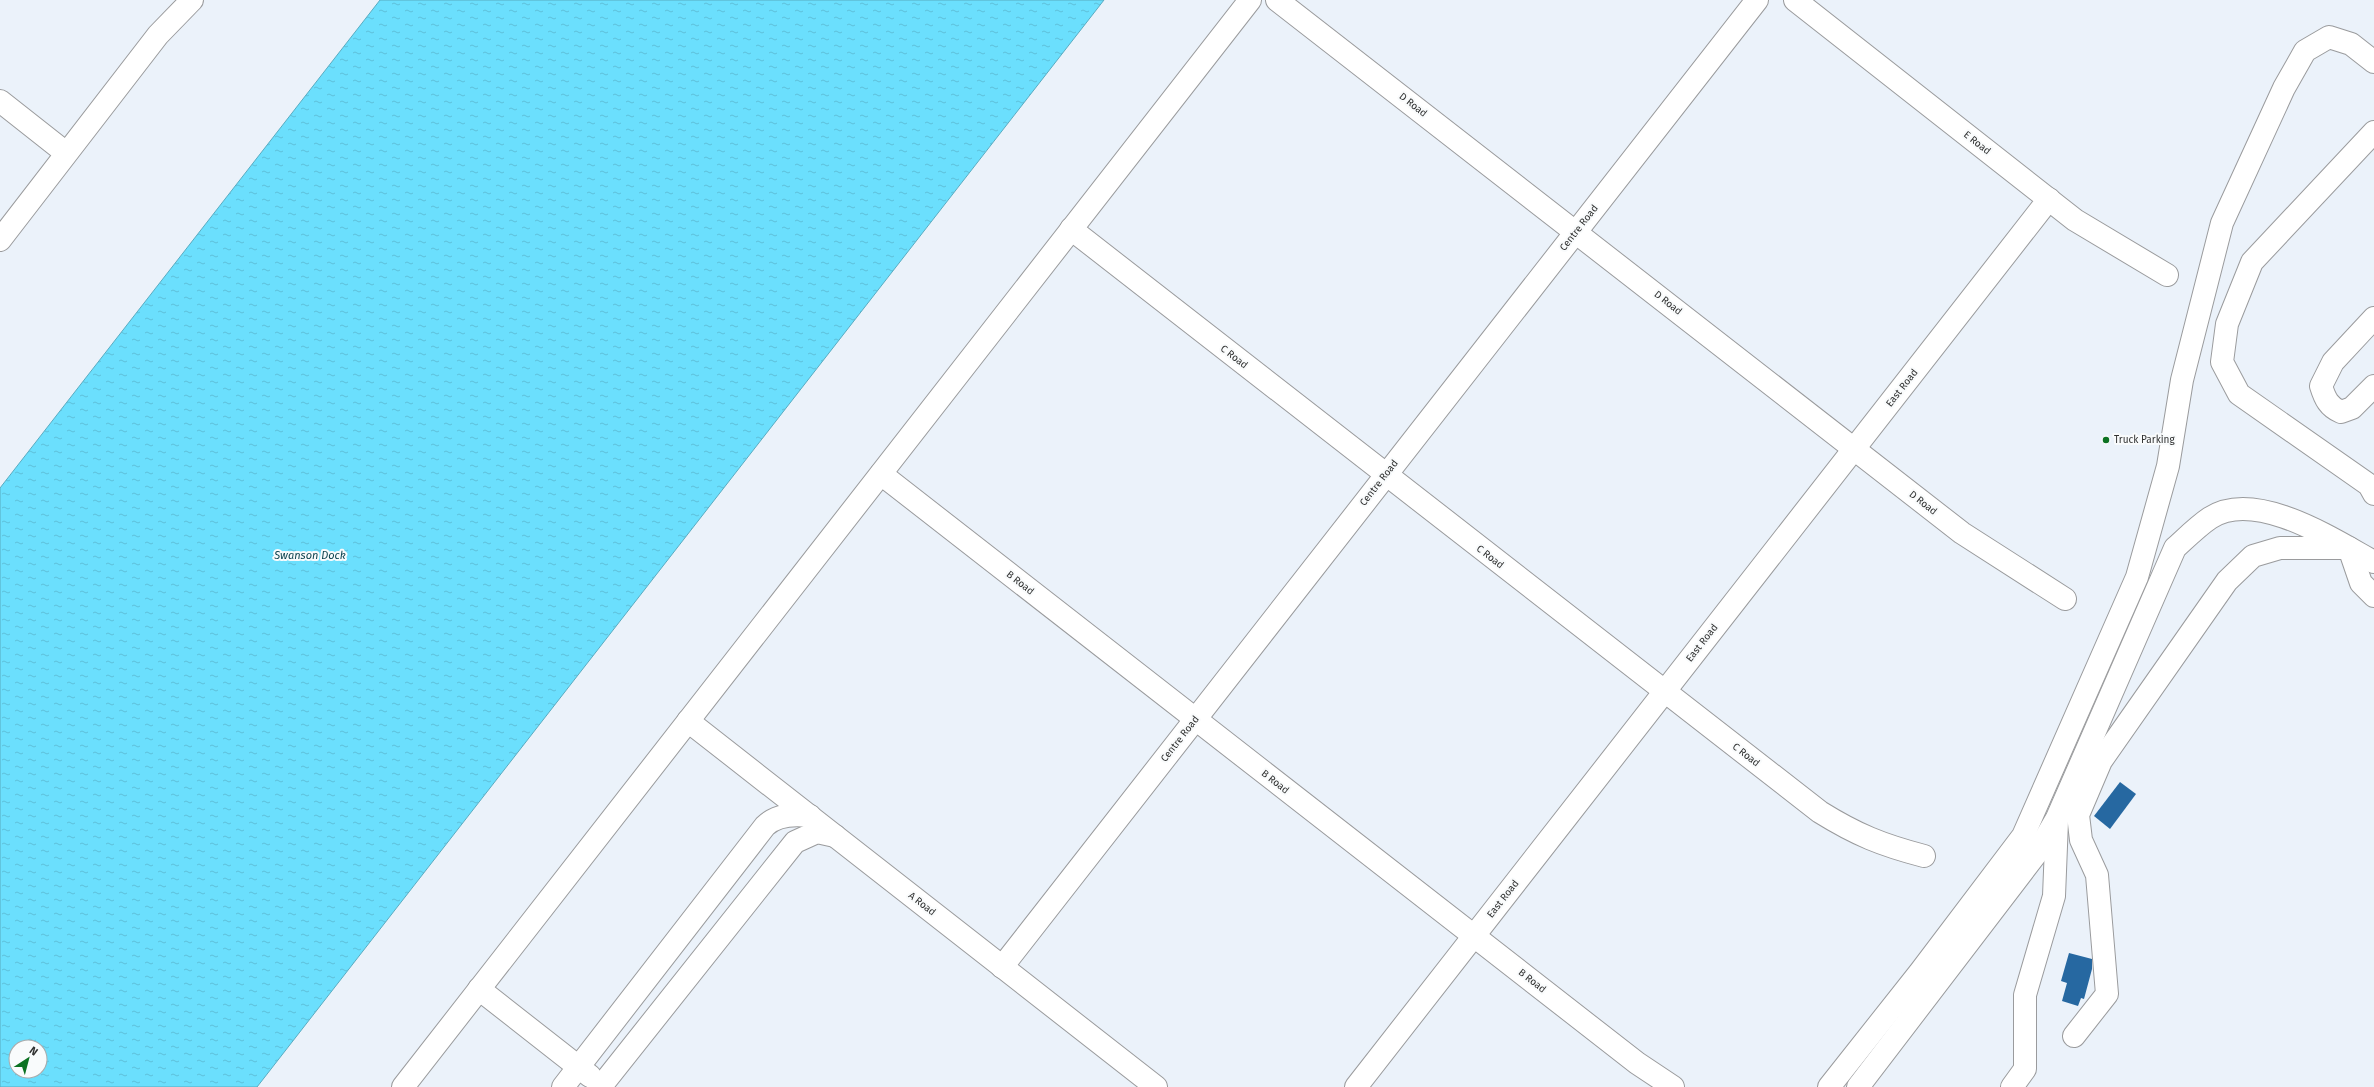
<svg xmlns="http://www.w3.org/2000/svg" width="2374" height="1087" font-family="'Fira Sans',sans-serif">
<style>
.built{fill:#ebf2fa}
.water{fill:url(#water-ripples);stroke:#59abc0;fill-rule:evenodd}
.building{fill:#2668a1}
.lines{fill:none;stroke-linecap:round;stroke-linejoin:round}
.minor-casing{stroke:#9a9b9d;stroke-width:24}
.minor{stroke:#fff;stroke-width:22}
.poi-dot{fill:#0c7222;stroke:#f9fbfc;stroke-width:1.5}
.labels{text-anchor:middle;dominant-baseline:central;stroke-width:4;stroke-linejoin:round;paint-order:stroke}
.street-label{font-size:10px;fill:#303131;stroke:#f9fbfc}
.poi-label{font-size:10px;fill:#303131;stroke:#f9fbfc;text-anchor:start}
.water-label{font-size:11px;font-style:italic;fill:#073f4b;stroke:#f9fbfc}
</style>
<defs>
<pattern id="water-ripples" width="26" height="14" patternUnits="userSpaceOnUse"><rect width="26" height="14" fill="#6bdffd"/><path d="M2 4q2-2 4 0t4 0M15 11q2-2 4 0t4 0" fill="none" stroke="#5dc0d9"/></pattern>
</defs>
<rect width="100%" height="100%" fill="#f9fbfc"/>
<!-- built -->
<g class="built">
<path d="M0,0H380L0,488Z"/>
<path d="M1104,0H2374V1087H257Z"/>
</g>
<!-- water -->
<path class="water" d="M380,0H1104L257,1087H0V488ZM16,1047H40V1071H16Z"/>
<!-- building -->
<g class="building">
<path d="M2120,782L2136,794L2110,829L2094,816Z"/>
<path d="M2069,953L2092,959V969L2084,999L2081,998L2078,1006L2062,1001L2067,983L2061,981Z"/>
</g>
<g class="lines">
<defs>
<g id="minor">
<path d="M1277,0L1962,533L2065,599"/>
<path d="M1795,0L2075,220L2167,275"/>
<path d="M0,101L66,153"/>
<path d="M2374,132L2252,262L2227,324L2222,362L2239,394L2369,485L2374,494"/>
<path d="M1071,229L1820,812C1857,835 1882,845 1924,856"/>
<path d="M0,240L158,35L192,0"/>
<path d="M2374,318L2333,362L2321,386C2325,399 2329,407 2341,412L2352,408L2374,386"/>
<path d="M881,474L1637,1063L1673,1087"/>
<path d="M2349,548L2361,583L2374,596"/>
<path d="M688,721L1156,1087"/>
<path d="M1002,967L1757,0"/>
<path d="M479,989L590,1076"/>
<path d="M2074,1036L2107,994L2097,875L2081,840L2078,815L2101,761L2227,581L2253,556L2280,548H2348"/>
<path d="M403,1087L1250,0"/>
<path d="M563,1087L765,826C777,814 794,814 810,816"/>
<path d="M598,1087L602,1085L795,842L817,832L835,836"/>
<path d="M1356,1087L2049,199"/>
<path d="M1829,1087L1920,972L2023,836L2137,577L2168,466L2182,380L2222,223L2284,88L2305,51L2329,37L2351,44L2374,62"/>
<path d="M1858,1087L2036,854L2057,818L2175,548C2186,538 2198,526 2210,518C2255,488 2334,540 2374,562"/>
<path d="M2012,1087L2025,1069V995L2054,896L2057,821"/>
</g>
</defs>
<!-- minor casing -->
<use href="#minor" class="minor-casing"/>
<!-- minor -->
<use href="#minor" class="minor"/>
</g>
<!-- markers -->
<circle class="poi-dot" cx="2106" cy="440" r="4"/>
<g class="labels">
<!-- street labels -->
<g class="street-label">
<text transform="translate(1413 105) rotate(38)">D Road</text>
<text transform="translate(1977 143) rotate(38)">E Road</text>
<text transform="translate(1579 228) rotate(-52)">Centre Road</text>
<text transform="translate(1668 303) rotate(38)">D Road</text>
<text transform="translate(1234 357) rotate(38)">C Road</text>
<text transform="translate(1902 388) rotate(-52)">East Road</text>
<text transform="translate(1379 483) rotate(-52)">Centre Road</text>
<text transform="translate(1923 503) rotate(38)">D Road</text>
<text transform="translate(1490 557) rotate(38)">C Road</text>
<text transform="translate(1020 583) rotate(38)">B Road</text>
<text transform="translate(1702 643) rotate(-52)">East Road</text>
<text transform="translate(1180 739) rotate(-52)">Centre Road</text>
<text transform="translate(1746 755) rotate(38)">C Road</text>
<text transform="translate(1275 782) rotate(38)">B Road</text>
<text transform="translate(1503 899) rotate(-52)">East Road</text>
<text transform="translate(922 904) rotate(38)">A Road</text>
<text transform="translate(1532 981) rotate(38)">B Road</text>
</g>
<!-- poi labels -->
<g class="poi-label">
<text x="2114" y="440">Truck Parking</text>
</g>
<!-- water labels -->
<g class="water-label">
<text x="310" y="555">Swanson Dock</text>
</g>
</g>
<!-- north arrow -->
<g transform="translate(28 1059) rotate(36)"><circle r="19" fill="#f9fbfc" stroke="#a9aaab"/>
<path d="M0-3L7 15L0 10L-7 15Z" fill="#0c7222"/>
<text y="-6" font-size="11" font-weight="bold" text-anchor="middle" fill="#303131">N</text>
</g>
</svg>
